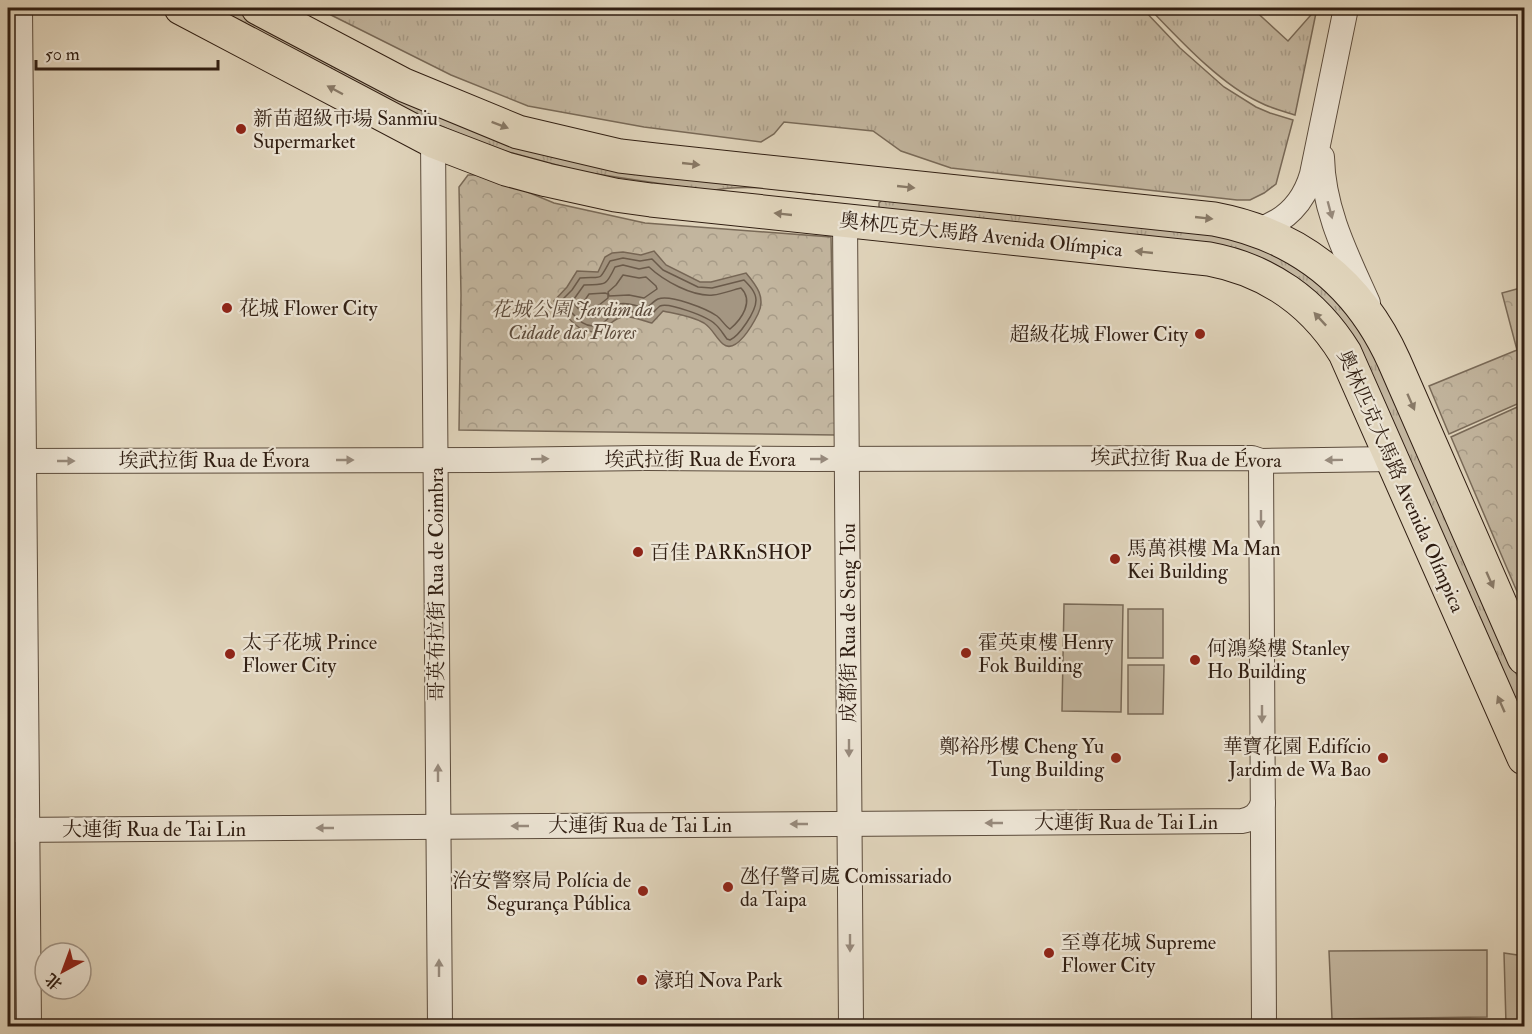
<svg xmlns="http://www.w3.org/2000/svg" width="1532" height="1034" font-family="'IM FELL Double Pica','Noto Serif SC',serif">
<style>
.grass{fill:url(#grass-tufts);stroke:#796a58;stroke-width:1.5}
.park{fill:url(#park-crowns);stroke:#796a58;stroke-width:1.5}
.pitch{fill:#c2b59e;stroke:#796a58;stroke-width:1.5}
.water{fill:#a49682;stroke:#766655;stroke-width:1.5}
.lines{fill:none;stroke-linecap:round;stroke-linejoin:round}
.shore{stroke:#6a5a4a;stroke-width:1.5}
.street-casing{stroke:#5c4c3c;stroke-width:26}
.primary-casing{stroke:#301e12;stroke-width:35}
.street{stroke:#ebe3d3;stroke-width:24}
.primary{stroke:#e0d4bb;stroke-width:33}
.oneway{fill:#887966}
.oneway2{fill:#978a7c}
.poi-dot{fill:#8f2418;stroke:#ebe3d3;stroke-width:2}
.labels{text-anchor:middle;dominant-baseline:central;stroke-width:4.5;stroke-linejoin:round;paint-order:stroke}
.poi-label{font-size:20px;fill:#301e12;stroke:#ebe3d3;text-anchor:start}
.street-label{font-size:20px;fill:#301e12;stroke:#ebe3d3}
.park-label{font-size:20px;font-style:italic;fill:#5c4b3c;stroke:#ebe3d3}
</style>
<defs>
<pattern id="grass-tufts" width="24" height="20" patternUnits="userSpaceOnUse" patternTransform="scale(1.5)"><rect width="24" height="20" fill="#c2b59e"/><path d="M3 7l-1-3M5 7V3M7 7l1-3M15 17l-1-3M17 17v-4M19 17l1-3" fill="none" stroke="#a79b87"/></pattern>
<pattern id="park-crowns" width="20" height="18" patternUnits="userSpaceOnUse" patternTransform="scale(1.5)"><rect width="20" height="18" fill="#c2b59e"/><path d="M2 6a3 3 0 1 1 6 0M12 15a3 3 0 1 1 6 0" fill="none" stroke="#a79b87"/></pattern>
</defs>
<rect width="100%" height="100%" fill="#e0d4bb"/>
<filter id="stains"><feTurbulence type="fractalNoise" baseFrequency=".00333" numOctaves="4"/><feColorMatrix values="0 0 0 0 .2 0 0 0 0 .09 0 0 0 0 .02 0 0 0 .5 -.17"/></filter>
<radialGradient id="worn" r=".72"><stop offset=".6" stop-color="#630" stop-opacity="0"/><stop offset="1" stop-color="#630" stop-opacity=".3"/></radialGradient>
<!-- grass -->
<g class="grass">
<path d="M212,8H238L429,109L817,188L815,194C778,189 746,184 709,191L583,172L487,146L395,106Z"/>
<path d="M333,8H1142L1180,48L1224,87L1256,107L1270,113L1293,120L1276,184L1264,193L1250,200H1237L951,168L901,151L873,131L784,122L774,134L761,142L644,127L528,106L451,75L331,15Z"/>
<path d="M1149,8H1252L1288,41L1317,8L1295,115C1283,111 1270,108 1259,102C1220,84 1179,39 1149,8Z"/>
<path d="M883,199L1242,237L1281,255L1340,301L1375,354L1524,691V729L1313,293L879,211V203Z"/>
</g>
<!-- park -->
<g class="park">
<path d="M468,175H476L518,188L554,203L645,223L831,237L835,435L459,430L461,295L459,187Z"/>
<path d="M1524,287V401L1449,434L1429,386L1517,350L1502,293Z"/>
<path d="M1524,404V608L1451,437Z"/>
</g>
<!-- pitch -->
<g class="pitch">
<path d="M1064,604L1123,605L1121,712L1062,711Z"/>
<rect x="1128" y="609" width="35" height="49"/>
<path d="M1128,665H1164L1163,714H1128Z"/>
<path d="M1487,950V1017L1332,1019L1329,951Z"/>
<path d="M1504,953L1524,956V1026L1506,1024Z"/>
</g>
<!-- water -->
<path class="water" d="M654,251L666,265L700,282H711L746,273C757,286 766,298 758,314C753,324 736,355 723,344C715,337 713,329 704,323C692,316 677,314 663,311L652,323C643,321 628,314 619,318C613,320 609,326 603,329C580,340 567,315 554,301L567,287L577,271L598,272L605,257L612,253L623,252L641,255Z"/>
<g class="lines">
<!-- shore -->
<g class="shore">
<path d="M623,258L640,261L652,259L663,270L698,287L712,288L744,280C749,285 756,292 756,300C756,312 739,336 730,340L727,339C723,334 720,328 715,324C708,317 669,302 660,306C657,308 653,313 650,316C640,314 627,308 617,312C611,314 607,321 601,324C583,332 573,313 563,302V299L572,290L580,278C603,276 598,283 610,261Z"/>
<path d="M623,265L639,269L649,267C664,281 693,297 713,295C723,294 732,290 741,288C754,301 742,319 730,329C725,326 722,320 717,316C707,309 670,294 658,299C654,301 650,305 647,308C636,306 625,301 614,305C610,307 607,310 603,313C590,324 581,313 573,302L574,299L584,285C605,284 605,288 615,267Z"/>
<path d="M623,275L639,278L646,277L656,286L657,289L644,298L629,295L609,296L608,292L616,285Z"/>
<path d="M605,293L608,294V298L594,309H591L585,303V300L589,294Z"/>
</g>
<defs>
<g id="street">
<path d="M20,8L29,1026"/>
<path d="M433,141L440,1026"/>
<path d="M1322,157C1323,210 1347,256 1368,303"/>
<path d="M845,220L851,1026"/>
<path d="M1257,230C1285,222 1304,202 1312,174L1346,8"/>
<path d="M8,461L488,460L646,458L805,459L1252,458L1261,461L1393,459"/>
<path d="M1261,461L1264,1026"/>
<path d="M8,830L1242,821C1253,819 1259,814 1263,803"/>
</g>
<g id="primary">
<path d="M181,8L433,141L506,169L547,180L615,195L651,200L1209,259C1268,270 1314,303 1345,353L1524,758"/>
<path d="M258,8L404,85L518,132L620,156L655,160L1214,219C1298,235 1359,283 1394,361L1524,658"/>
</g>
</defs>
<!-- street casing -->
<use href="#street" class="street-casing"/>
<!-- primary casing -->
<use href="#primary" class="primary-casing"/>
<!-- street -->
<use href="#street" class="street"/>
<!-- primary -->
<use href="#primary" class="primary"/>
</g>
<!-- one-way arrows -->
<defs><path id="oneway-solid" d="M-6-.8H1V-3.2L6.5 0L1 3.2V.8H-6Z" transform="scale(1.5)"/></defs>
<g class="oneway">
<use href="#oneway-solid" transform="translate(335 90) rotate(-152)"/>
<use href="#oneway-solid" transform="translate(500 125) rotate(21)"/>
<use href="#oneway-solid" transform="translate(691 164) rotate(6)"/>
<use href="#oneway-solid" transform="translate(906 187) rotate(6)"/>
<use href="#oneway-solid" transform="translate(783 214) rotate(-174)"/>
<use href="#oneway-solid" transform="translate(1204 218) rotate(6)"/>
<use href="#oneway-solid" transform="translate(1144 252) rotate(-174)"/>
<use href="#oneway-solid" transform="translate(1320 319) rotate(-133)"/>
<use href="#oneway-solid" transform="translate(1411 402) rotate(66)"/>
<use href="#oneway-solid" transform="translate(1490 580) rotate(66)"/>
<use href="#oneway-solid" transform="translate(1501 704) rotate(-114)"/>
</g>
<g class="oneway2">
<use href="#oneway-solid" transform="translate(1330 210) rotate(75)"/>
<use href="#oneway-solid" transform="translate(540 459) rotate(-1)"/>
<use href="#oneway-solid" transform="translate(819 459)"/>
<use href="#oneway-solid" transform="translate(345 460)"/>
<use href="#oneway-solid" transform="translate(1334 460) rotate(179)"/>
<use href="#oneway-solid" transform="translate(66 461)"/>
<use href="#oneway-solid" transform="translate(1261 519) rotate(90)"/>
<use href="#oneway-solid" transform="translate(1262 714) rotate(90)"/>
<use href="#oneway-solid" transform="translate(849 748) rotate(90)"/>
<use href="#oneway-solid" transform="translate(438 773) rotate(-90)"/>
<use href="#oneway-solid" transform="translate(994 823) rotate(180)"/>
<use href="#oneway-solid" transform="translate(799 824) rotate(180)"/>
<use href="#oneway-solid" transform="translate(520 826) rotate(180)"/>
<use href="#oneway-solid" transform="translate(325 828) rotate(180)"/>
<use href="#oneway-solid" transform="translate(850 943) rotate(90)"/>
<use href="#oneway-solid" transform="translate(439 968) rotate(-90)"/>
</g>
<!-- markers -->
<g class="poi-dot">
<circle cx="241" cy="129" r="6"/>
<circle cx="227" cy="308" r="6"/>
<circle cx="1200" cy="334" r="6"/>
<circle cx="638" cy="552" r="6"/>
<circle cx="1115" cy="559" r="6"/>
<circle cx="966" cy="653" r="6"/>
<circle cx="230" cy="654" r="6"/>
<circle cx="1195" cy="660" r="6"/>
<circle cx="1116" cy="758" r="6"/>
<circle cx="1383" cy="758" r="6"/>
<circle cx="728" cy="887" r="6"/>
<circle cx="643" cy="891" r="6"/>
<circle cx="1049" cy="953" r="6"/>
<circle cx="642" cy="980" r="6"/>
</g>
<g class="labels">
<!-- poi labels -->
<g class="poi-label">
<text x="253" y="118">新苗超級市場 Sanmiu<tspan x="253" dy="23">Supermarket</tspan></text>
<text x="239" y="308">花城 Flower City</text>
<text x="1188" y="334" text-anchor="end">超級花城 Flower City</text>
<text x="1127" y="548">馬萬祺樓 Ma Man<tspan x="1127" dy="23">Kei Building</tspan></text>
<text x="650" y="552">百佳 PARKnSHOP</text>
<text x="242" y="642">太子花城 Prince<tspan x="242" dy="23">Flower City</tspan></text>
<text x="978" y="642">霍英東樓 Henry<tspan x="978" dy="23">Fok Building</tspan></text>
<text x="1207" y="648">何鴻燊樓 Stanley<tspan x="1207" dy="23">Ho Building</tspan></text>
<text x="1104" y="746" text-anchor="end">鄭裕彤樓 Cheng Yu<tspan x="1104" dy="23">Tung Building</tspan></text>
<text x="1371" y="746" text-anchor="end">華寶花園 Edifício<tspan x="1371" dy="23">Jardim de Wa Bao</tspan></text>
<text x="740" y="876">氹仔警司處 Comissariado<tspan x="740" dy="23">da Taipa</tspan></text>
<text x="631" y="880" text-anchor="end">治安警察局 Polícia de<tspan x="631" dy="23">Segurança Pública</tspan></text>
<text x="1061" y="942">至尊花城 Supreme<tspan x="1061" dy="23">Flower City</tspan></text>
<text x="654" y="980">濠珀 Nova Park</text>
</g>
<!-- street labels -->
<g class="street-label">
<text transform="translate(981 235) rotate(6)">奧林匹克大馬路 Avenida Olímpica</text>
<text x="700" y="459">埃武拉街 Rua de Évora</text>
<text transform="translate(1186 459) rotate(1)">埃武拉街 Rua de Évora</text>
<text x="214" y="460">埃武拉街 Rua de Évora</text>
<text transform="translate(1401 481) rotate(66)">奧林匹克大馬路 Avenida Olímpica</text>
<text transform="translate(436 584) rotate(-90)">哥英布拉街 Rua de Coimbra</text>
<text transform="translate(848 623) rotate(-90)">成都街 Rua de Seng Tou</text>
<text x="1126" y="822">大連街 Rua de Tai Lin</text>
<text x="640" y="825">大連街 Rua de Tai Lin</text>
<text x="154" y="829">大連街 Rua de Tai Lin</text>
</g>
<!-- park labels -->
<g class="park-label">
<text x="572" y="309">花城公園 Jardim da<tspan x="572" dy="23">Cidade das Flores</tspan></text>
</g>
</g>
<!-- margin -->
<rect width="1532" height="1034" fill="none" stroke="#e0d4bb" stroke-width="30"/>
<rect x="9" y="9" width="1514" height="1016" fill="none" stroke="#301e12" stroke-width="3"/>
<rect x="15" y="15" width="1502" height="1004" fill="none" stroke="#301e12" stroke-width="1.5"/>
<!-- north arrow -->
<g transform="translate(63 971) rotate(221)"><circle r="28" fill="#ebe3d3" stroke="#a09486" stroke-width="1.5"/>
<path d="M0-4.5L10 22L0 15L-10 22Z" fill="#8f2418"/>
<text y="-9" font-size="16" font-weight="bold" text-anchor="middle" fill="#301e12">北</text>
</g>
<!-- scale -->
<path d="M36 60v9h182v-9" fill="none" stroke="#301e12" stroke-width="3"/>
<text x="45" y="60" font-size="18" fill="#301e12" stroke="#ebe3d3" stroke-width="4.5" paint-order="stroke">50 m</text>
<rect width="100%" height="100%" filter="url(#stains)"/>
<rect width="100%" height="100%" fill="url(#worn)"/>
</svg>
